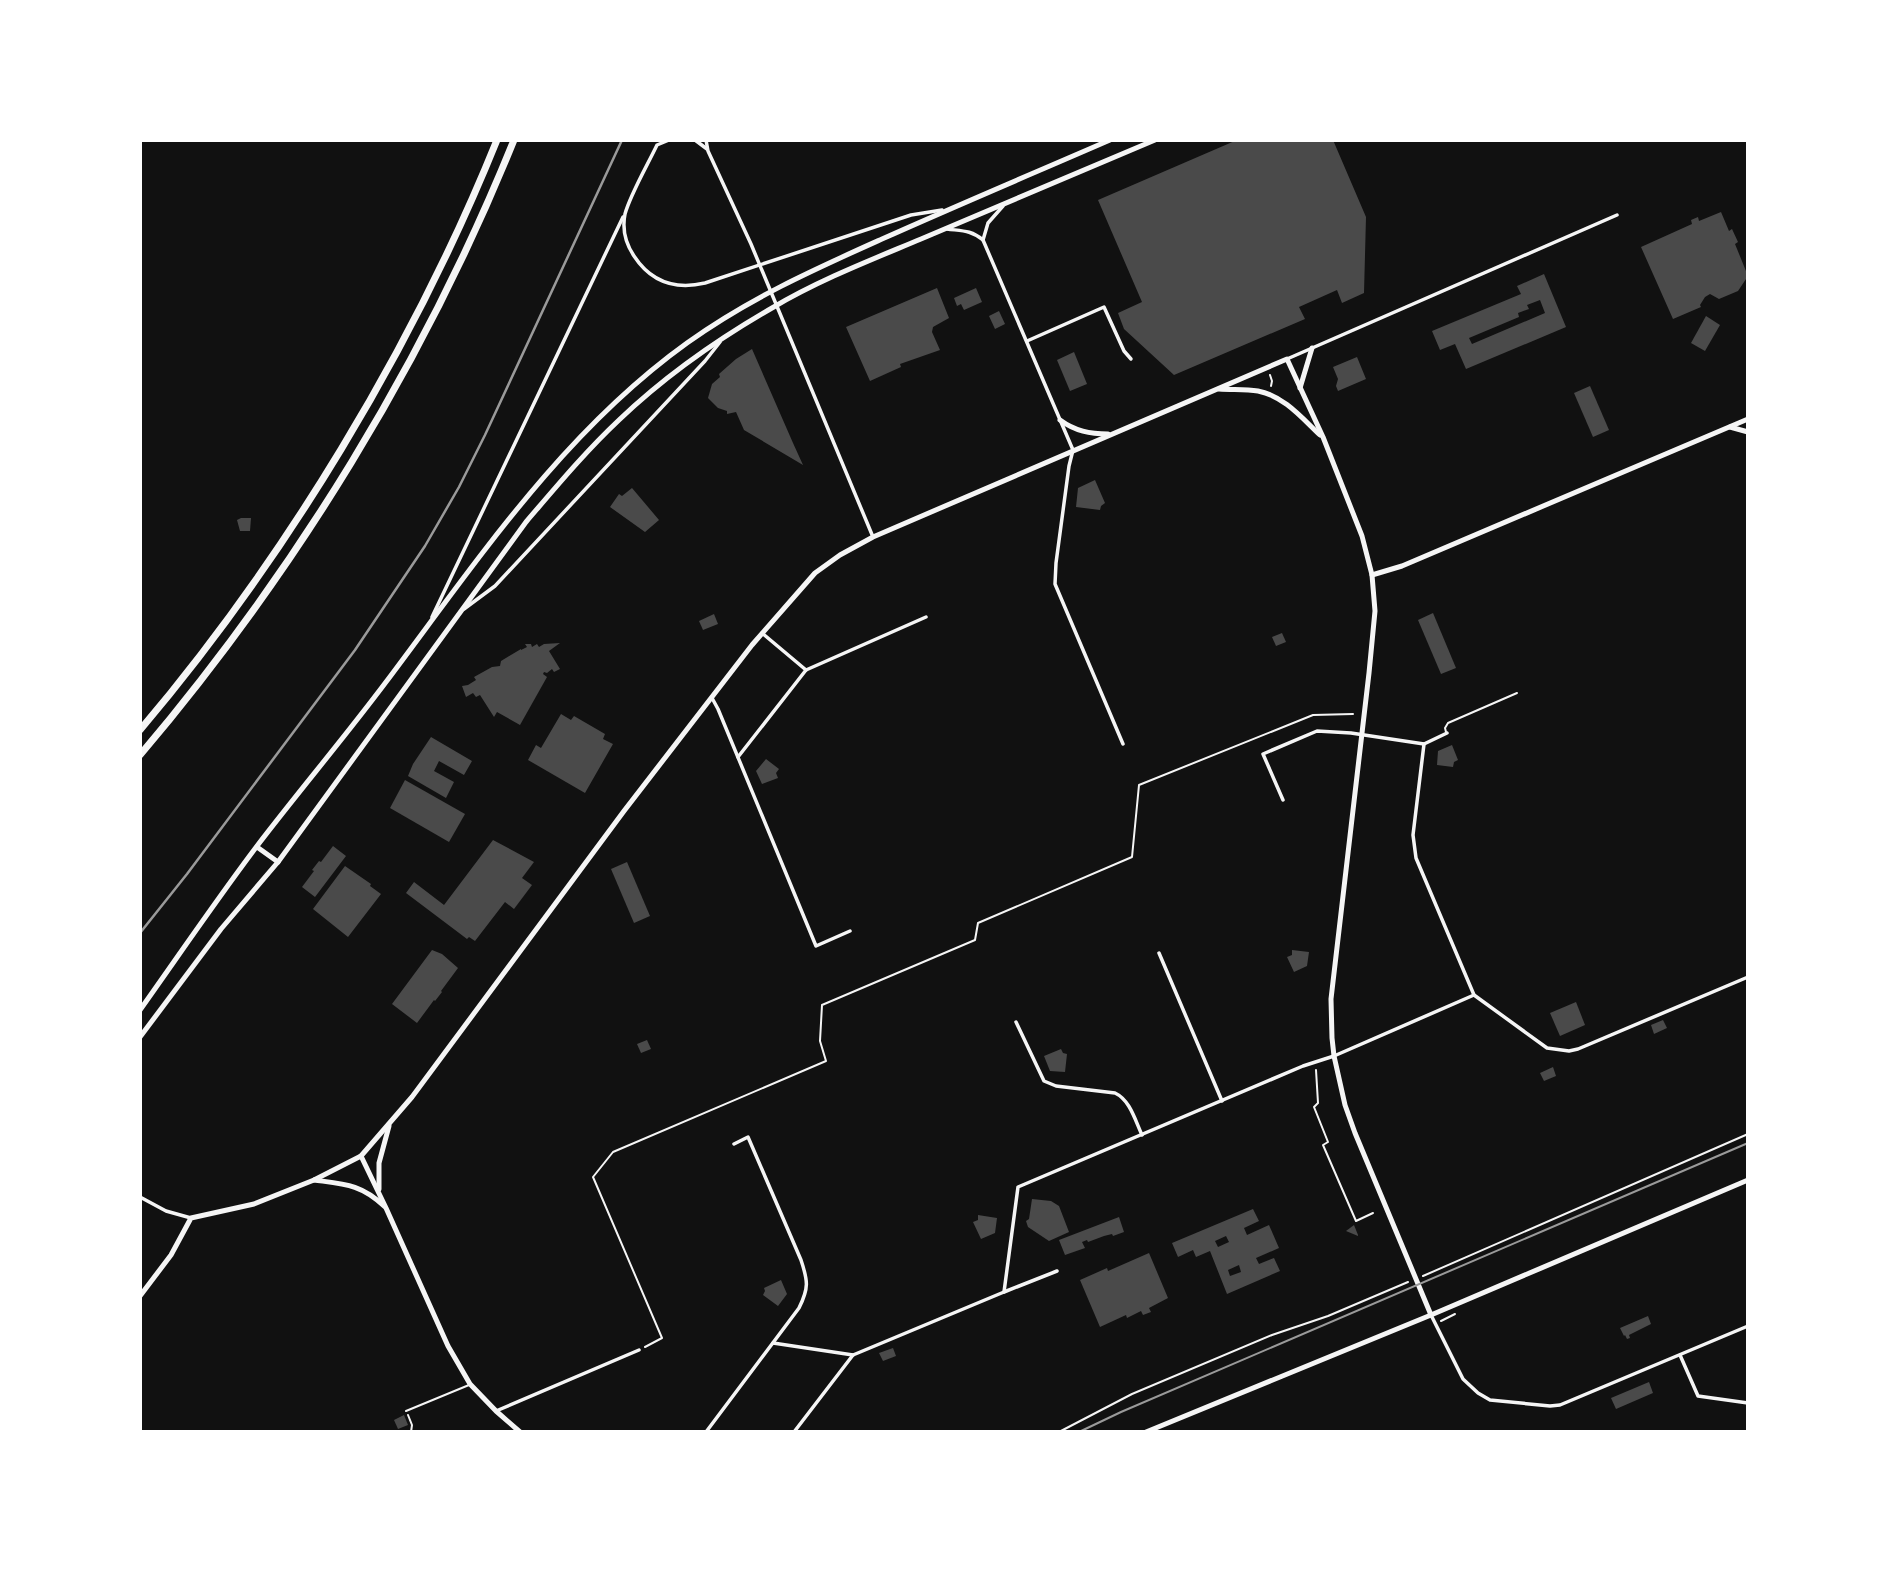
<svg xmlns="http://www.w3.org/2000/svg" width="1888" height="1572" font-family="Inter,sans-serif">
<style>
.building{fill:#4a4a4a;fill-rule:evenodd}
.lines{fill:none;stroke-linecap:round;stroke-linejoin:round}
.path{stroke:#f5f5f5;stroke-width:2}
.service{stroke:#f5f5f5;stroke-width:2}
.minor{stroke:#f5f5f5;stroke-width:3.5}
.tertiary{stroke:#f5f5f5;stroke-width:5}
.secondary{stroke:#f5f5f5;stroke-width:5}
.motorway{stroke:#f5f5f5;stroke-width:7}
.tram{stroke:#9a9a9a;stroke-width:2}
.rail{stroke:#9a9a9a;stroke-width:2.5}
</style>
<rect width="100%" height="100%" fill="#111"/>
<!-- building -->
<g class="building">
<path d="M1237,140H1333L1366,217L1364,293L1342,303L1337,290L1299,307L1305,319L1174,375L1124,329L1118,313L1142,302L1098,200Z"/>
<path d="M1721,212L1729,231L1732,229L1738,242L1735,244L1748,276L1738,291L1719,299L1710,294L1705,297L1700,305L1701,307L1673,319L1641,247L1692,224L1691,220L1698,217L1699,221Z"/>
<path d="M1544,274L1566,327L1466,369L1455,344L1440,350L1432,331L1521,294L1517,286ZM1540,300L1545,313L1472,344L1469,338L1519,317L1518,313L1529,309L1527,305Z"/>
<path d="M937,288L949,318L933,327L932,332L940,350L900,364L901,367L870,381L846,327Z"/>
<path d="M976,288L982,302L964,310L961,304L957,306L954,298Z"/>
<path d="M999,311L1005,324L995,329L989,316Z"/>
<path d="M1706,316L1720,325L1705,351L1691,343Z"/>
<path d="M752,349L793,443L803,465L744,430L736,412L727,414V411L718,408L708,398L712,384L720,377L719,374L736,359Z"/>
<path d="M1074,352L1087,384L1070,391L1057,360Z"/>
<path d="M1357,357L1366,379L1338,391L1336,386L1338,379L1333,367Z"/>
<path d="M1590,386L1609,430L1593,437L1574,393Z"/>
<path d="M1095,480L1105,503L1101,506L1100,510L1076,507L1078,488Z"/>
<path d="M632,488L659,520L645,532L610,507L619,494L622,496Z"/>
<path d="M241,518H251L250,531H240L237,520Z"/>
<path d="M1433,613L1456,668L1441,674L1418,620Z"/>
<path d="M714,614L718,624L703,630L699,621Z"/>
<path d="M1282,633L1286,642L1276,646L1272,637Z"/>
<path d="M560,643L549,651L560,669L554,672L552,669L547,673L544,672L543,674L547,677L520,725L497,712L494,717L480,695L476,697L473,693L466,697L462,686L468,685L476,680L474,677L492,667L500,666L501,661L521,649V650L527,647L525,644H531L532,647L537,644L539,647L544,644Z"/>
<path d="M561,714L571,720L574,716L605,734L603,739L613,744L585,793L528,760L536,745L541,748Z"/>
<path d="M431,737L472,761L464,775L439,761L434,771L454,782L446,798L408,776L413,764Z"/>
<path d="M1452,745L1458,760L1454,762L1453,767L1437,765L1438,751Z"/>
<path d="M766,759L779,769L776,773L778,778L762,784L756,771Z"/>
<path d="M405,780L465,814L449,842L390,808Z"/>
<path d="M493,840L534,862L522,878L532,885L514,909L505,902L475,941L469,937L467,939L406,893L414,882L444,905Z"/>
<path d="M333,846L346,856L315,897L302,887L314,871L312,870L319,861L321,862Z"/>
<path d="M627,862L650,916L634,923L611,869Z"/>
<path d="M345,866L371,884L370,886L381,894L348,937L313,909Z"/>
<path d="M432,950L442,954L458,968L441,991L442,992L435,1001L434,1000L417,1023L392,1004Z"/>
<path d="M1292,950L1309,952L1307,966L1294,972L1287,957L1292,955Z"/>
<path d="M1576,1002L1585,1025L1560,1036L1550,1013Z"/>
<path d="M1663,1020L1667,1028L1654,1034L1651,1025Z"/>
<path d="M647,1040L651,1049L641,1053L637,1044Z"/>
<path d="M1061,1049L1063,1053L1067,1054L1065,1072L1050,1071L1044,1056Z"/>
<path d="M1553,1067L1556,1076L1544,1081L1540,1073Z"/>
<path d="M1032,1199L1051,1201L1059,1206L1069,1232L1049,1241L1028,1227L1026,1221L1029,1219Z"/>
<path d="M1253,1209L1259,1221L1244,1228L1247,1235L1269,1225L1279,1248L1256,1258L1259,1264L1274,1258L1280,1271L1227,1294L1210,1251L1196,1257L1193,1250L1178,1257L1172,1243ZM1226,1236L1229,1242L1218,1247L1215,1241ZM1239,1265L1241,1272L1230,1276L1228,1270Z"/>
<path d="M978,1215L997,1218L995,1233L981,1239L973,1222L978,1220Z"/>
<path d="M1119,1217L1124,1232L1113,1236L1112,1234L1104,1236L1088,1242L1087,1240L1082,1242L1085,1248L1065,1255L1059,1240Z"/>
<path d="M1354,1225L1358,1235V1236L1346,1231Z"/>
<path d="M1149,1253L1168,1298L1149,1308L1151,1312L1143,1315L1141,1311L1127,1318L1126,1315L1100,1327L1080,1280L1107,1268L1108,1271Z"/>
<path d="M781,1280L787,1294L778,1306L763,1295L765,1291L764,1288Z"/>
<path d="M1648,1316L1651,1324L1629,1335L1630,1338L1627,1339L1625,1335L1624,1336L1620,1328Z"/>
<path d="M893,1348L896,1356L883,1361L879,1353Z"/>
<path d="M1649,1382L1653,1393L1616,1409L1611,1398Z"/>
<path d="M404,1415L408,1425L398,1429L394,1420Z"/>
</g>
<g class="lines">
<!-- path -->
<g class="path">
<path d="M1270,375L1272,381L1271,386"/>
<path d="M1316,1070L1318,1103L1314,1107L1328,1142L1323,1145L1356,1221L1373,1213"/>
<path d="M1423,1276L1748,1134"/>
<path d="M1441,1321L1455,1314"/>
<path d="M645,1347L662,1338L593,1177L613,1152L826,1061L820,1041L822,1005L975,940L978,923L1132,857L1139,785L1313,715L1353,714"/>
<path d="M408,1415L412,1425L411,1432"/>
<path d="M1059,1432L1132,1394L1272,1335L1328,1316L1408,1282"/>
</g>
<!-- service -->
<g class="service">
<path d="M1446,732L1445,728L1448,723L1517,693"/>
<path d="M406,1411L469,1385"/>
</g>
<!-- minor -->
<g class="minor">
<path d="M669,140L657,145C648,164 630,195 625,214C622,229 626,244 634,256C651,282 675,290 705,283L911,215L942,210"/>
<path d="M695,140L707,149"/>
<path d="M706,140L708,151L751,244L873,537"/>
<path d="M947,229C962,231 971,230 983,240L1073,450L1069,466L1056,563L1055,584L1123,744"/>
<path d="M983,240L988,223L1003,206"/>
<path d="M1027,341L1104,307L1124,351L1131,359"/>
<path d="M1287,359L1617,215"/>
<path d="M464,609L495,586L705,361L720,342"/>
<path d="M432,617L623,217"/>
<path d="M762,633L806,670"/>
<path d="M712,698L718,709L816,946L850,931"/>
<path d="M1424,744L1413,835L1416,858L1474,995L1547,1048L1569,1051L1578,1049L1748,977"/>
<path d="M738,757L806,670L926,617"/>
<path d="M1283,800L1263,754L1317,731L1351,733L1424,744L1447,733"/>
<path d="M1159,953L1222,1101"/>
<path d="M1016,1022L1044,1081L1056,1086L1115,1093C1130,1100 1135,1120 1142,1135"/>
<path d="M140,1197L166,1211L191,1218"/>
<path d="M1004,1292L1057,1271"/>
<path d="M1431,1315L1463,1379L1478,1393L1490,1400L1550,1406L1560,1405L1748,1326"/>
<path d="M773,1343L853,1355"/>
<path d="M1680,1355L1698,1396L1748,1403"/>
<path d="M496,1411L639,1350"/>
<path d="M706,1432L799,1308C809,1288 808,1281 801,1260L748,1137L734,1144"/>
<path d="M794,1432L853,1355L1004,1292L1018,1187L1303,1066L1334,1056L1474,995"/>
</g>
<!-- tertiary -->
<g class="tertiary">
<path d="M1300,388L1312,348"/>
<path d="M1219,389C1232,390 1245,389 1258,391C1284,396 1302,418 1320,435"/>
<path d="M1060,420C1075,431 1090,434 1108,434"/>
<path d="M1730,427L1748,432"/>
<path d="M1372,575L1402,566L1748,419"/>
<path d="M361,1156L386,1208L448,1346L470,1384L496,1411L520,1432"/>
<path d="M314,1180C344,1184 361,1184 384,1206"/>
<path d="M379,1189V1163L389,1126"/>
<path d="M140,1296L171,1255L191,1218L254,1204L314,1180L361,1156L412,1097L624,811L752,645L815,573L840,555L873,537L1287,359L1323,437L1362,536L1372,575L1375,611L1369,673L1331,999L1332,1038L1334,1056L1345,1105L1355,1133L1431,1315"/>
<path d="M1146,1432L1431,1315L1748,1180"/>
</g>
<!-- secondary -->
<g class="secondary">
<path d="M257,847L278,862"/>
<path d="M140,1010C179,955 217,899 257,846C299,791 344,738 386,682C477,561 563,432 687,343C750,298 813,270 882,239C958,205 1034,173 1110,140"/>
<path d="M140,1037L221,929L278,862L526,522C556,487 585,452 619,420C664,377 718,339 772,308C819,280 871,260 921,239C999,206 1077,173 1155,140"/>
</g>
<!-- motorway -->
<g class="motorway">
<path d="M140,730C285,559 413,348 497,140"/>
<path d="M140,755C295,572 424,363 514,140"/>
</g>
<!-- tram -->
<path class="tram" d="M1079,1432L1121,1412L1748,1143"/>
<!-- rail -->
<path class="rail" d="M140,933L187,874L355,650L425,546L459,487L485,435L622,140"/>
</g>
<!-- border -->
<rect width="1888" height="1572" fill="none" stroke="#ffffff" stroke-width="284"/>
</svg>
